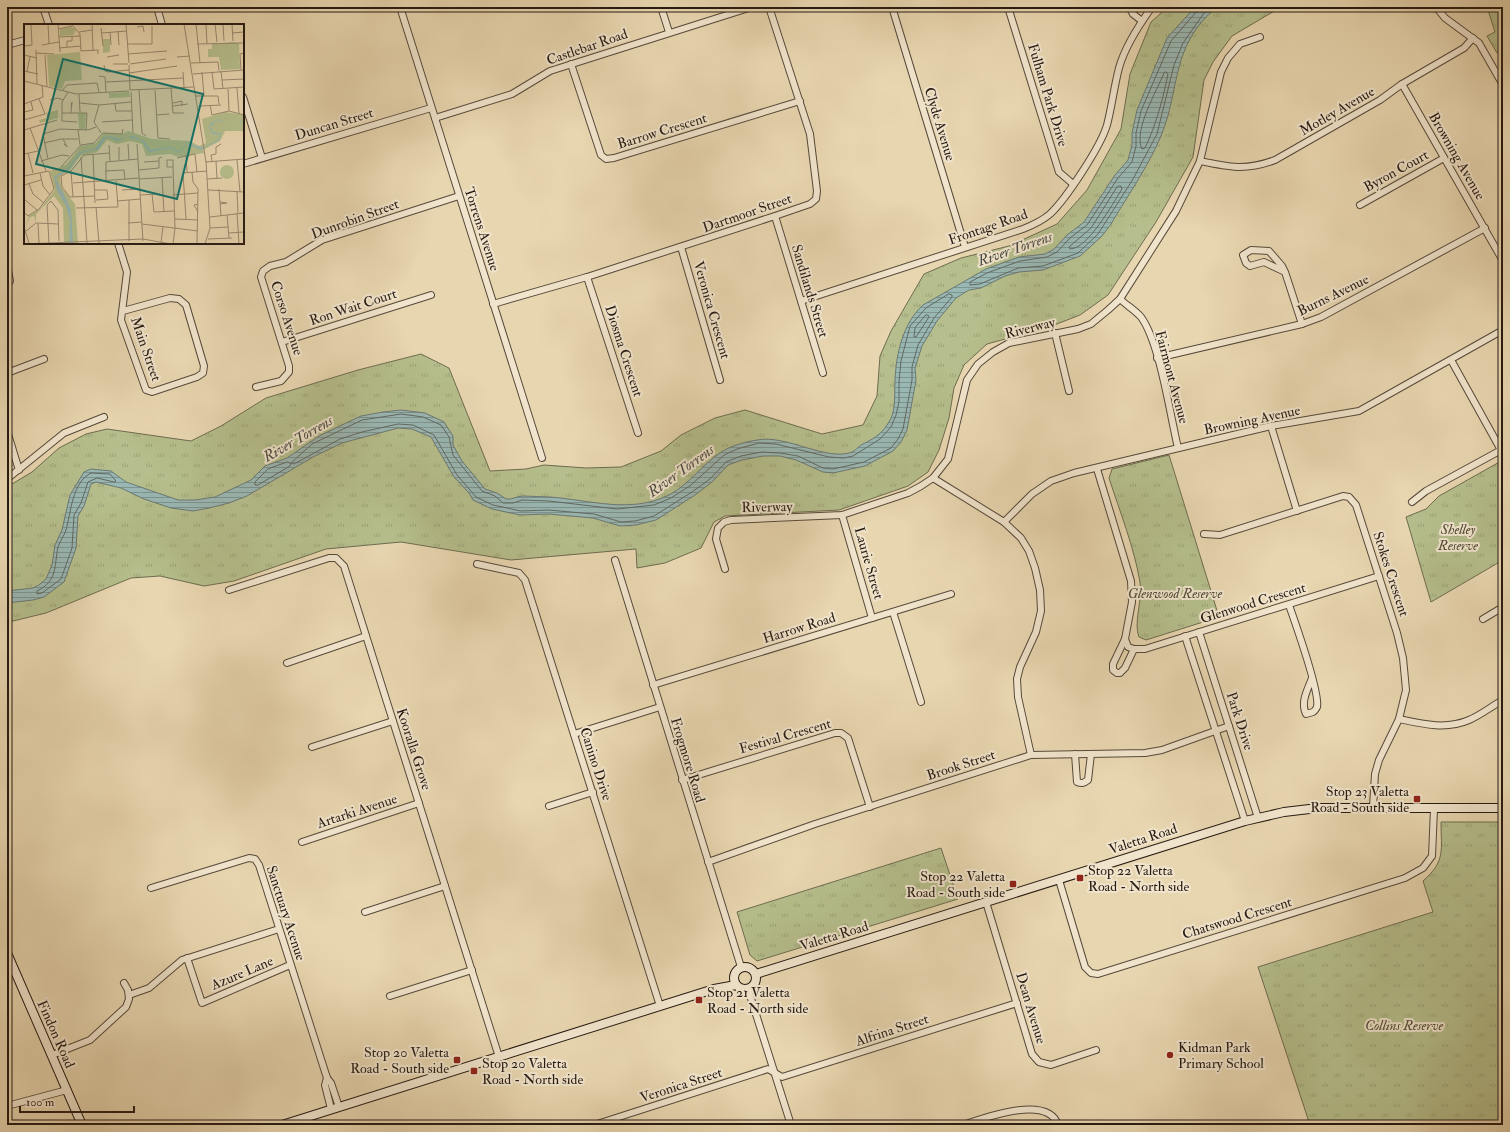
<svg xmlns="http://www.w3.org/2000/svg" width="1510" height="1132" font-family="'IM FELL Double Pica',serif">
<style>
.park{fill:url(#park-tufts);stroke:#6e6c4f}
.water{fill:url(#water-rules);stroke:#6b7873}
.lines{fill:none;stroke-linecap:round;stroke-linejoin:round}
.shore{stroke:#606862;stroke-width:1}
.street-casing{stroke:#56493a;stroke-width:8}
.secondary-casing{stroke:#261a12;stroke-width:10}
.street{stroke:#f0e4cc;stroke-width:6}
.secondary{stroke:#f0e4cc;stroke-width:8}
.poi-dot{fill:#8f2418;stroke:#f0e4cc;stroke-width:1.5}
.labels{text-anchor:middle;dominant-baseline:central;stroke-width:4;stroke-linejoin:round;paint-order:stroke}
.street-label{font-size:14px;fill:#261a12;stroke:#f0e4cc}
.park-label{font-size:14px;font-style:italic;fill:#514b37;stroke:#f0e4cc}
.poi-label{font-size:14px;fill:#261a12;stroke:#f0e4cc;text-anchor:start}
.water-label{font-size:15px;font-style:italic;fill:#484942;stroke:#f0e4cc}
.inset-road{fill:none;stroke:#9a8b71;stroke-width:1}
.view{fill:#0f766e;fill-opacity:0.15;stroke:#0f766e;stroke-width:2}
.inset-edge{fill:none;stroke:#261a12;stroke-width:2}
</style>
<defs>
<pattern id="park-tufts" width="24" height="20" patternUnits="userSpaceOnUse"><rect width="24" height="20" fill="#b5be8c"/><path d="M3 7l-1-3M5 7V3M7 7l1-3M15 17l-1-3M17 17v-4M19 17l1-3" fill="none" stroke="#9ca378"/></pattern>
<pattern id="water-rules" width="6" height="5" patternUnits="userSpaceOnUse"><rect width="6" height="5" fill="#99b7b3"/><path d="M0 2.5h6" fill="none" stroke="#7d9490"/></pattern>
</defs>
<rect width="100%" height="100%" fill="#e8d6b0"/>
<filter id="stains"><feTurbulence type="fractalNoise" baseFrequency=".005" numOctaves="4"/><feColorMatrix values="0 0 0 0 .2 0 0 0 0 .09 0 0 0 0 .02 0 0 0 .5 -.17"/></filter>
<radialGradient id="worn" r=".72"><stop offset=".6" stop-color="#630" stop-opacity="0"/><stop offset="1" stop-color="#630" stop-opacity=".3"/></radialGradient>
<!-- park -->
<g class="park">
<path d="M1168,7H1281L1232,36L1213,62L1204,80L1193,157L1156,222L1108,295L1080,315L1049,327L987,344L964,365L954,388L949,418L939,450L928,472L908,486L839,510L725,516L714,522L701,548L665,563L637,568L636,549L511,560L401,542L326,549L234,581L204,586L160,576L131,578L46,613L13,621L7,620V487L32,472L59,448L86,434L107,429L191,441L221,426L266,398L358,370L421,354L449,368L490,471L526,469L544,465L586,468L621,467L661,451L681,435L715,418L745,410L822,434L863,425L877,396L880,356L891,331L924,274L961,258L1009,246L1057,224L1087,190L1121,129L1130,74L1151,22Z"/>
<path d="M1487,7H1503V50L1497,53L1487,36L1495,32Z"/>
<path d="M1169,455L1219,617L1146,640L1139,637C1133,623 1143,600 1140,582C1134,547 1120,512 1109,478L1112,469Z"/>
<path d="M1503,460V560L1431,602L1406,517L1426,509L1439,496Z"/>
<path d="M1441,822H1503V1125H1310L1258,967L1433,912L1423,881C1446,861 1441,850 1441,822Z"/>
<path d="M941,848L958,899L757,961L750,955L737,912Z"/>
</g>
<!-- water -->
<path class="water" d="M1195,7H1217C1170,46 1181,87 1161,136C1148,167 1128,195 1111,224L1102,236L1080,256L1043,270L1019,272L1005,276L981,288L969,290L956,298L937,321L922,346L915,368L916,380L907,430L901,442L893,451L865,466L833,473L823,472L796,460L780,456H763L742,460L728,465L712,482L695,495L656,520L636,525L620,526L593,518L548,514L520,515L492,509L473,500L469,493L454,477L431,437L412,429L398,428L342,443L313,457L247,496L229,503L209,508L193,511L171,508L144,499L121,488L96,482L91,484L84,506L78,516L76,548L64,582L44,597L33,600L7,603V591L33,588L39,585L46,579L52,565L55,545L62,530L70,495L84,472L91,469L111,471L126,482L178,500H195L215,497L251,480L265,466L287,458L319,436L361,416L383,412L401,410L425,413L444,422L453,436V445L462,461L485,489L497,493L506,499C512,500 517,496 523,496C532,496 541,497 550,497C590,500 631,514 669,495C690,484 703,463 723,451C733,445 745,442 757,440C786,434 827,462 852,452C855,451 858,447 861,445C871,440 881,435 887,425C897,412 894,396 895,381C896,354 903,323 923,305L986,269L1019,257L1045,254L1054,249L1067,235L1084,222L1115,175L1128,160L1132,145V133L1137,110L1167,38Z"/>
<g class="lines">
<!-- shore -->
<g class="shore">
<path d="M1198,7L1197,11L1171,41L1141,111L1136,133V146L1132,162L1118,178L1087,225L1070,238L1057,252L1047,257L1020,261L987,273L970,282V285L980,284L1018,268L1043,266L1078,253L1098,234L1133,179L1157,134L1174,65L1183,43L1204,13L1211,7"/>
<path d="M1166,72L1168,74C1163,99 1156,125 1145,148L1142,149C1133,130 1157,91 1164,73Z"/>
<path d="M1118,186H1121L1122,189C1113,203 1088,249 1070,249L1069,247L1091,228Z"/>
<path d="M949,294L952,295V297L934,318L918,345L912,367V380L903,429L898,439L891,448L864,462L833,469L823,468L798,456L780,453L762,452L741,456L726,462L710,479L692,492L654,516L635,521L621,522L594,514L548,510L521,511L493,505L476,497L457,475L434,435L413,425L398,424L362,432L340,439L294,464L291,463L312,444L362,420L401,414L423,417L441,425L449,437L453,455L482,491L495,496L503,503H513L522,500L549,501L617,509L654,505L671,498L691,485L724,455L737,449L759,443L776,444L829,457L844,458L853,456L880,439L891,427L896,415L899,402V381L901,361L910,326L926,308Z"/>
<path d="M926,315H928L929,317L916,337H914L915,328Z"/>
<path d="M288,462L291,464L290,466L258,485H255V482L268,469Z"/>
<path d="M91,473L110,474L116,481L114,482L97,478L88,482L81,503L74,515L72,548L61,579L42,593L37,594V591C58,581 54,566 58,547C60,541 64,536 66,530C71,513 72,482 91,473Z"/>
</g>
<defs>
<g id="street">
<path d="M43,7L49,25"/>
<path d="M157,7L162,25"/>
<path d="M400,7L542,458"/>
<path d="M661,7L669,32"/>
<path d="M892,7L965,247"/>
<path d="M1008,7L1059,172L1073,184"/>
<path d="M1129,7L1133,14L1142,21"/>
<path d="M1436,7L1445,18L1479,43L1503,85"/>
<path d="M7,45L25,40"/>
<path d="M571,64L601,155L606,159L614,158L800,101"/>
<path d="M1402,84L1503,261"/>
<path d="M243,97L262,158"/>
<path d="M435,118L512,94L550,71L752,7"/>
<path d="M1200,161C1228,167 1246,171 1275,160L1380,100L1402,84L1464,48L1473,38"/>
<path d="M243,164L431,108"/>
<path d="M1360,205L1444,158"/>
<path d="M775,216L823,373"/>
<path d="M118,243L127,272L121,320L146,390L152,392L197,377L203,373L204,366L186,305L179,299L170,298L123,311"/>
<path d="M681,247L720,380"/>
<path d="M7,265L10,281L7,286"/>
<path d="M1285,272L1282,266L1269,251L1251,250L1243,255L1246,263L1250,266L1264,262L1285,272L1302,324"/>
<path d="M587,277L638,433"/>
<path d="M1120,299C1126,305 1135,310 1141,317C1160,343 1170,415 1178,448"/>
<path d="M801,301L1023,229C1033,225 1042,221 1050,214C1066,199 1101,146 1107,125C1112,106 1114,87 1119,68C1125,46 1139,25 1152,7"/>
<path d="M493,304L587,277L775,216L810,204L816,199L817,191L810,134L769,7"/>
<path d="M1055,333L1069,391"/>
<path d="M282,342L431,295"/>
<path d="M1157,358L1302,324L1321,317L1485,228"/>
<path d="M1451,360L1501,450"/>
<path d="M7,373L44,359"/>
<path d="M256,387L281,381L289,372V366L261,277L263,271L270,266L286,262L322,240L459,196"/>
<path d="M1271,426L1297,511"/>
<path d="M7,431L19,470"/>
<path d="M1097,469L1131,581L1132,602L1125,639L1128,647L1134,649H1145L1379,576"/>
<path d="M933,478L1004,522L1021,538L1029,551L1035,568L1040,590L1041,611L1036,632L1020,667L1017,679L1018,697L1031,755"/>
<path d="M7,479L64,433L104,417"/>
<path d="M1412,502L1426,491L1503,449"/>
<path d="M842,515L872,618"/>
<path d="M1004,522L1032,494L1051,481L1074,473L1271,426L1359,411L1503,330"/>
<path d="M1204,534L1220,535L1343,496L1349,497L1356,505L1397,633L1403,658L1406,690L1399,719L1379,760L1375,774L1373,807"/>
<path d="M615,560L741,967"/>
<path d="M477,564L519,573L525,580L660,1006"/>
<path d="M725,569L716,539L718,528L724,522L731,520L842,515L908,493L921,486L933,478L948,459L967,380L978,364L993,352L1009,343L1078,329L1091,324L1108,310L1120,299L1176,211L1200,161L1221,72L1228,58L1240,44L1260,37"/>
<path d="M229,590L329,558H336L344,566L499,1057"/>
<path d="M1289,605C1295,622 1320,693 1317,707C1316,709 1315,711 1313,712L1306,714C1300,702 1308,689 1312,678"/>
<path d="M893,612L921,702"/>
<path d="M1483,619L1503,607"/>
<path d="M1199,632L1258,818"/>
<path d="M1185,636L1245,821"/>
<path d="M1125,639L1113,664V670L1117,673H1120L1125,668L1134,649"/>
<path d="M287,663L366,636"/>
<path d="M653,685L951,594"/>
<path d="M1399,719C1422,724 1446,730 1469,720C1481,715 1492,706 1503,700"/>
<path d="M574,734L660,707"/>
<path d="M312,747L393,721"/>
<path d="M1075,754L1077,782C1082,784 1084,783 1088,780L1091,754"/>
<path d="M682,780L835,733H841L848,738L870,807"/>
<path d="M549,806L593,792"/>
<path d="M302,842L419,803"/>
<path d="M708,862L815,824L1031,755L1145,753L1162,750L1229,726"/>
<path d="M1059,880L1085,967L1091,973L1098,974L1405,878L1423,868L1432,856L1434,809"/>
<path d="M151,888L249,858L255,859L259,865L327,1078L331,1083L339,1107"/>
<path d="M986,902L1032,1054L1039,1062L1051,1065L1096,1050"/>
<path d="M365,912L445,886"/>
<path d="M187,958L202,1003L290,965"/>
<path d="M748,989L791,1125"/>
<path d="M129,995L149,988L182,960L279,929"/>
<path d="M390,996L472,970"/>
<path d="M52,1055L90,1040L126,1007L129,999L128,990L124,983"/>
<path d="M327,1078L325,1085L331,1109"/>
<path d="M7,1106L67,1090"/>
<path d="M594,1125L768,1069L782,1077L1017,1003"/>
<path d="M963,1125C984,1118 1048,1094 1058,1125"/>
</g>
<g id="secondary">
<path d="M7,953L82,1125"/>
<circle cx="745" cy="978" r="11"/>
<path d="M756,974L1245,821L1284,812L1318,808H1503"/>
<path d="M282,1125L714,989L736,985"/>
</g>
</defs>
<!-- street casing -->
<use href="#street" class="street-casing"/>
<!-- secondary casing -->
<use href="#secondary" class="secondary-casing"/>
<!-- street -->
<use href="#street" class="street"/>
<!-- secondary -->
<use href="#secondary" class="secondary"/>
</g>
<!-- markers -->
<g class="poi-dot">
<rect x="1413" y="795" width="8" height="8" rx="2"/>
<rect x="1076" y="874" width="8" height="8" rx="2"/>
<rect x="1009" y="880" width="8" height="8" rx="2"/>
<rect x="695" y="996" width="8" height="8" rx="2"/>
<circle cx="1170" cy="1055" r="4"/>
<rect x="453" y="1056" width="8" height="8" rx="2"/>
<rect x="470" y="1067" width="8" height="8" rx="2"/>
</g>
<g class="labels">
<!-- street labels -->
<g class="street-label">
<text transform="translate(587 47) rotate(-19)">Castlebar Road</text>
<text transform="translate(1048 95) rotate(73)">Fulham Park Drive</text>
<text transform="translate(1337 111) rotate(-30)">Motley Avenue</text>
<text transform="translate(334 124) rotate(-17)">Duncan Street</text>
<text transform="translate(940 124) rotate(73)">Clyde Avenue</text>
<text transform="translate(662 131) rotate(-17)">Barrow Crescent</text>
<text transform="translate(1457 156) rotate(60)">Browning Avenue</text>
<text transform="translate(1396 171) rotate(-29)">Byron Court</text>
<text transform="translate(747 213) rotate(-19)">Dartmoor Street</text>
<text transform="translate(355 219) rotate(-20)">Dunrobin Street</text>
<text transform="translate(988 227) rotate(-19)">Frontage Road</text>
<text transform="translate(482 229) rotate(72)">Torrens Avenue</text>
<text transform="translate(810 291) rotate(73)">Sandilands Street</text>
<text transform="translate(1333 295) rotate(-26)">Burns Avenue</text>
<text transform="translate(353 307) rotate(-18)">Ron Wait Court</text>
<text transform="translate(712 310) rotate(74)">Veronica Crescent</text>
<text transform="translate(287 318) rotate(72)">Corso Avenue</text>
<text transform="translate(1030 328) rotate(-14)">Riverway</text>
<text transform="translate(146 349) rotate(71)">Main Street</text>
<text transform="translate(624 351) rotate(72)">Diosma Crescent</text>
<text transform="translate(1172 377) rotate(75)">Fairmont Avenue</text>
<text transform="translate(1252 420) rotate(-12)">Browning Avenue</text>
<text transform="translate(767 507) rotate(-1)">Riverway</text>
<text transform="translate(869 563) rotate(74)">Laurie Street</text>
<text transform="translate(1391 574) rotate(72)">Stokes Crescent</text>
<text transform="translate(1253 603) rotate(-17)">Glenwood Crescent</text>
<text transform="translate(799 628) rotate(-17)">Harrow Road</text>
<text transform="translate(1240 721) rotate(72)">Park Drive</text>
<text transform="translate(785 736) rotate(-16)">Festival Crescent</text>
<text transform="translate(414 749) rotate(72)">Kooralla Grove</text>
<text transform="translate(688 760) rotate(73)">Frogmore Road</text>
<text transform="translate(596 764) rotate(72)">Canino Drive</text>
<text transform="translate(961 765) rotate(-18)">Brook Street</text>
<text transform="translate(357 811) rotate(-18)">Artarki Avenue</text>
<text transform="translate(1143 839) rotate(-18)">Valetta Road</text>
<text transform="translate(286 913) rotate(72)">Sanctuary Acenue</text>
<text transform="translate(1237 918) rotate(-17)">Chatswood Crescent</text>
<text transform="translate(834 936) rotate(-17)">Valetta Road</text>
<text transform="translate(242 973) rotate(-23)">Azure Lane</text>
<text transform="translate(1031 1008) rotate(73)">Dean Avenue</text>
<text transform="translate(892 1030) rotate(-18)">Alfrina Street</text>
<text transform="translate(56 1034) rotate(66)">Findon Road</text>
<text transform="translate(681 1085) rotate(-18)">Veronica Street</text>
</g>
<!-- park labels -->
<g class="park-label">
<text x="1458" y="529">Shelley<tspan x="1458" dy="16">Reserve</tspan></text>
<text x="1175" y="593">Glenwood Reserve</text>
<text x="1404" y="1025">Collins Reserve</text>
</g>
<!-- poi labels -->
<g class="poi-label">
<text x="1409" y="791" text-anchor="end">Stop 23 Valetta<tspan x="1409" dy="16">Road - South side</tspan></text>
<text x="1088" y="870">Stop 22 Valetta<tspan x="1088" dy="16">Road - North side</tspan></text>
<text x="1005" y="876" text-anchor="end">Stop 22 Valetta<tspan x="1005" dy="16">Road - South side</tspan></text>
<text x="707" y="992">Stop 21 Valetta<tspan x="707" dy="16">Road - North side</tspan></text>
<text x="1178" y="1047">Kidman Park<tspan x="1178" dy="16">Primary School</tspan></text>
<text x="449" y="1052" text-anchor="end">Stop 20 Valetta<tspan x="449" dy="16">Road - South side</tspan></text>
<text x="482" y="1063">Stop 20 Valetta<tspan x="482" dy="16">Road - North side</tspan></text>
</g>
<!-- water labels -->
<g class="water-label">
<text transform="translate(1015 249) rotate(-19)">River Torrens</text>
<text transform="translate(298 439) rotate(-30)">River Torrens</text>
<text transform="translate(681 471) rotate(-36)">River Torrens</text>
</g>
</g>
<!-- overview -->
<g transform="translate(24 24)">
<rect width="220" height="220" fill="#e8d6b0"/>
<path d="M196 148a7 7 0 1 1 14 0a7 7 0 1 1-14 0Z" fill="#b5be8c"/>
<path d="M48,3L52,6L49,11L36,12V5ZM79,15H86V28L79,29ZM209,18L215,19L216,45L197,46L195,33H184V25H188V20ZM56,28L58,56L41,57L38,65L25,62L23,31ZM105,68L106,73L85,74V69ZM34,86V94L16,99L15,96L23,94L22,89ZM201,88L220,91V107H201L196,117L179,126L180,129L155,133L146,130L122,132L118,120L106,117L93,120L83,116L73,128L56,132L46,146L36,152L37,163L51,180L54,220H40L39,184L30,172L12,190V198L10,192L6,193L1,204L5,192L16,185L31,166L26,147L42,141L57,122L72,119L80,109L98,110L104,107L128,115L166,117L175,122L182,119L178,95ZM54,89H62L61,105L55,106Z" fill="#b5be8c"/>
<path d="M194,95L201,99L215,96L220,99V101L215,96L201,99L193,96L186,103L189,108L197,110L196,116L177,126L163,120L156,129L145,124L125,128L118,117L104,113L93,117L84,113L80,116L75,125L57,129L45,145L32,154L47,185L49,220H45L46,197L42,182L33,167L30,153L44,144L56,128L71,125L79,114L85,112L95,115L108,112L120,117L126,126L146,123L156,128L163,119L180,124L195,115L196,111L189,110L185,104L186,100Z" fill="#99b7b3"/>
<path class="inset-road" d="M24,0L25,20M34,0L36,28M47,0L56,10L57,27L74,26V30M68,0L69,27M102,0L105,39M160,0L182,138M172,0L176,39M182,0L183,20M191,0L193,18M199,0L200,17M208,0L209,17M113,3L119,2L120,8M77,4L79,22M34,5L48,2M94,7L95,21M55,8L68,6M86,8L87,21M78,9L103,7M208,9L220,8M35,13L56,12M104,20H128V2M173,20L220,19M18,21L35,18M0,22L8,21L7,0M43,23V17H48V12M35,24L57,22M12,26L13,60M12,29L30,30M104,30L143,27M0,31L13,34M21,31L23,63M83,33L95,31M153,33L166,32M167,39L194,38L195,47M89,40H104M106,40L142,35M80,41L81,47L84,48L105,46M105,41L106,66M217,46L216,30L220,29M0,47L14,50M197,47L199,65M3,48L6,32M159,48L160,63M178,48L180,72M188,48L190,65L220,63M105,49L153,42M169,50L220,46M75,52L81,53L82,68M198,56L220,55M0,57L52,70L105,67M82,58L159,54M147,64L149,89H160M213,64L215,90M204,65L205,87M106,66L170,63M115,66L118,109L122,112M131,66L134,114L146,115M38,67L43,61L73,59L75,68M44,68L38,78V97L53,98M107,68L109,109M55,70L56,88M172,72H194L195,80M26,76L34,74L39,76M56,79L75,81L107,78M149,79L158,77V82M0,80L19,73L18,61M91,80L92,87H108M75,81L70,98L77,109M186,81L188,91L205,87L220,91M47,82L48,78L47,89M149,82L164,80M176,82L197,81M0,88L9,86L7,78M38,89H63L62,106M133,91L145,90M0,96L21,90L15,75M78,98L108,96M6,104L22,147M0,106L33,96M54,106L56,121M39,115L43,123L40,120M20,119L37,115H54M104,120L105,136M113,120L119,217M85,121L86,137M95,123V136M4,129L9,149M0,130L14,127M69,130L71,179M162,131L163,148M57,133L63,219M153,134L171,130L173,148M24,135L19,110L36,105L64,106L72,103M213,136L216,168M17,137L38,131L45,132M188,137L187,131L192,130V123L197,120M192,137L193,155M120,138L135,137M182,138L220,135M37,143L57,121L70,119L79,109L98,110L99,105M115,146L135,144V134L138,133M47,147L49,173M81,147L100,146L101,156M168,148L169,158L174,165L173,220M16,149L19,162L26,171M0,152L25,147L30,165L15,185L4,192L0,188M138,154L140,188M115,155L148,153M183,155L198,154M82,157V138L114,135M49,159L115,154M5,160L9,170L20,179M0,161L17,156M195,165L197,192M71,166H83L84,175L72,176M98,166L116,165M184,166L220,168M213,168L214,189M128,170L130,188L150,187M116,171L133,170M149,171L174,169M71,172L46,173L38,163L37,152L47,147L60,131L86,129M0,175L13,186M105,176V217M93,177L117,175M196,178L203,179L196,180M72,183L75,219M52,184L94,183L92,157M174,188L170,181L174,180M213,189L215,220M203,191L205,214M186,193L220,189M151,195L174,196M162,195L159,149L183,147M104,199L118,198M14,200L15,219M118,200L174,207M0,203L5,219M186,204L204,203M2,207L12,199L34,200M204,209L220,208M184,215L208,214M137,218L139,203M0,220L119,215L147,220M25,220L23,181L27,177L34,186L35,217M149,220L151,204L149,143V136H143V143H149M181,220L186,204L182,137"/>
<path class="view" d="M39,35L179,70L153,175L12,140Z"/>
<rect width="220" height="220" class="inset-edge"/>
</g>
<!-- margin -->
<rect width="1510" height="1132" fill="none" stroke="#e8d6b0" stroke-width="24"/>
<rect x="8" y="8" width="1494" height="1116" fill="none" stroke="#261a12" stroke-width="2"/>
<rect x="12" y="12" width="1486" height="1108" fill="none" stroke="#261a12"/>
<!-- scale -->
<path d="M20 1106v6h114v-6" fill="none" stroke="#261a12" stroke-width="2"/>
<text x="26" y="1106" font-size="12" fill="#261a12" stroke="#f0e4cc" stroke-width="3" paint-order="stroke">100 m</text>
<rect width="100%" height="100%" filter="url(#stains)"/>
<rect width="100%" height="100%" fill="url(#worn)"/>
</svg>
